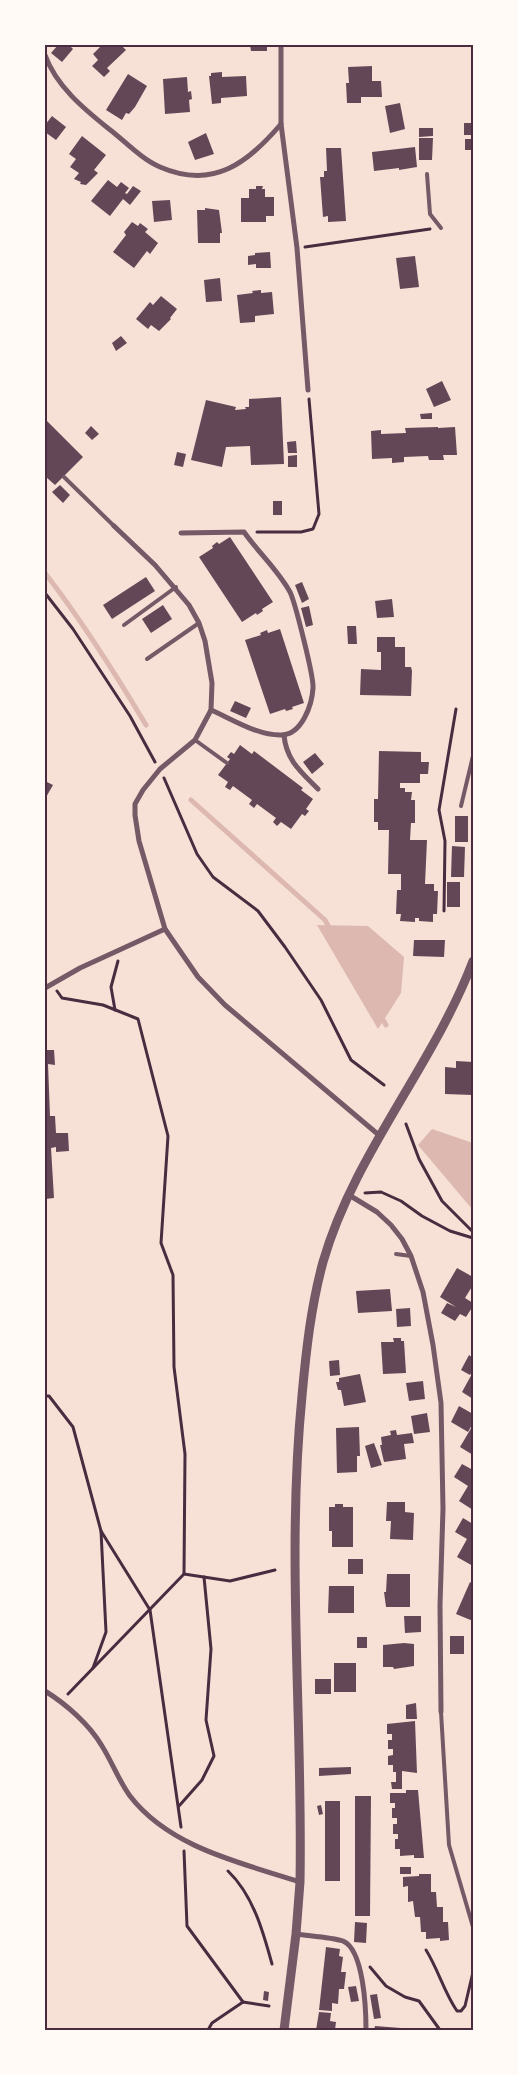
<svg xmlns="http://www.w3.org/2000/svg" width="518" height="2075" font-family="Mulish,sans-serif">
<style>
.water{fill:#dcb8b0}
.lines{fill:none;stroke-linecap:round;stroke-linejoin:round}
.stream{stroke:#dcb8b0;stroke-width:5}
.building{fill:#644757}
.path{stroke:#4a2c40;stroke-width:3}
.service{stroke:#755966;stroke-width:4}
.minor{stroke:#755966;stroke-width:5}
.tertiary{stroke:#755966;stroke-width:9}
.neatline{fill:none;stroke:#4a2c40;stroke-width:2}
</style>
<rect width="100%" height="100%" fill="#f7e1d7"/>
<!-- water -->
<g class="water">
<path d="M317,925L368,926L404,957L401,993L378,1029Z"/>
<path d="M432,1129L473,1143L472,1209L418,1145Z"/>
</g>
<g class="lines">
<!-- stream -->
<g class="stream">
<path d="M45,573C82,621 115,673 146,725"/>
<path d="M191,800L325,920L331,931"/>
<path d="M381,1016L386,1025"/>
</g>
</g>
<!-- building -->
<g class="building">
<path d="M58,45H69L73,49L62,62L51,53Z"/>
<path d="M98,45H121L126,50L107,68L110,71L104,77L92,66L98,60L93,54L100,47Z"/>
<path d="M250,45H267V51H251Z"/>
<path d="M372,66V81H381L382,97H361V103H347L346,83H349L348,67Z"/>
<path d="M222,72V77L246,76L247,96L221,98V103L212,104L209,76H211V73Z"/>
<path d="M128,74L147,86L135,107L129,114L126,113L122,120L106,110Z"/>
<path d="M187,77L188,92L191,91L192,99L189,100L190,112L165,114L163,79Z"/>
<path d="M400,103L405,129L390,133L385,106Z"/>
<path d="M52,116L66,127L56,140L45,132V125Z"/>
<rect x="464" y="123" width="9" height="12"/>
<path d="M419,128H433V136L419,137Z"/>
<path d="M206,133L214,154L195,160L188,142Z"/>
<path d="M82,136L106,155L94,170L98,173L86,185L80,184L81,182L74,179L79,173L70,167L76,159L69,154Z"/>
<path d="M419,138H433L432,160H419Z"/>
<rect x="465" y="139" width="8" height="11"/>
<path d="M415,147L417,167L399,170V168L374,171L372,152Z"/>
<path d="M326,148H341L346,221L328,222V216L323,217L320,177H324V171H327Z"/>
<path d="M108,180L117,187L121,182L129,188L125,193L127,194L133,186L141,191L130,205L123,199L110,216L91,201Z"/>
<path d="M256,186H263L262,189H265V197H274V216H266V222H241V198H249V189H256Z"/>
<path d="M170,200L172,220L154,222L152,201Z"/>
<path d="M205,208L219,210L222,233H220V243H198L197,210H205Z"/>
<path d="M132,222L138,226L140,223L148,229L145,232L158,243L150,254L147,251L134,268L113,252L126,235L124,232Z"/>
<path d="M270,252L271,268H256V264L248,265V256L255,255V253Z"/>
<path d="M415,256L419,287L400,289L396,258Z"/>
<path d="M220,278L222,301L206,302L204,280Z"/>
<path d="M261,290V293L272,292L274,314L255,316V322L240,323L237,295L253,293L252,291Z"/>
<path d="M161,296L177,309L170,318L171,319L159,331L151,325L148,329L136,319L150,302L153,305Z"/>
<path d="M121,336L127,343L116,351L112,343Z"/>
<path d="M442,381L451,400L434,407L426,389Z"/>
<path d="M281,397L284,464L251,465L250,446L226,447L222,467L191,460L206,400L236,407L235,410L246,409L245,407H249V399Z"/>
<path d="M432,413V419H421L420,414Z"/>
<path d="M45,419L83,457L55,485L46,477L45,478Z"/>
<path d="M91,426L99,434L92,440L85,433Z"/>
<path d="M438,427V428L455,427L457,455H443L444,460H429L428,456L404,457V462L392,463V458L372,459L371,431L381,430V434L406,433L405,428Z"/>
<path d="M296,441L297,453H288L287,442Z"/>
<path d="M177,452L186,454L183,467L174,465Z"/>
<path d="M297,455V467H288V456Z"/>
<path d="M60,485L70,495L63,503L52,492Z"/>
<rect x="273" y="501" width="9" height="14"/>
<path d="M230,537L273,602L262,609L263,611L257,615L256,613L242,622L199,557L213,548L212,546L217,542L219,544Z"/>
<path d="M146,577L155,591L112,619L103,605Z"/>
<path d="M302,582L309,599L302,603L295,585Z"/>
<path d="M392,599L394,617L377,618L375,601Z"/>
<path d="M163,605L172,619L151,633L142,619Z"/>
<path d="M309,606L313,625L306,627L301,608Z"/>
<path d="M347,626H356L357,644H348Z"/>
<path d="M280,629L304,703L292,707L293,709L286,711L285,709L270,714L245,640L261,635L260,633L267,630L268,633Z"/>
<path d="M377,637H395V647H405V667H411L412,671L411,696L360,695L361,669L381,670V652H377Z"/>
<path d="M235,701L251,708L246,718L230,711Z"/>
<path d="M240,745L252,754L254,751L303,788L301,790L313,799L306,809L309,811L305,816L302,814L291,829L281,822L277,826L273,822L276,818L257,804L254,808L249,804L252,800L233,786L230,790L225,787L228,782L218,775L230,759L227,757L231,752L234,754Z"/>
<path d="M379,751L421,752V762H429L428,774H420V783H400V788H405V792H412L411,800H415V823H411L410,840H427L425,884H434V891H438L437,914H433V922L419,921V918H415V922L400,921L401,914H396L397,890H401V874H388L389,830H378V822H374V799H378Z"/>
<path d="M315,753L324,764L312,774L303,762Z"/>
<path d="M45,781L53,785L45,799Z"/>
<rect x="455" y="816" width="13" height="26"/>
<path d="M452,846L465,847L464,877H451Z"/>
<rect x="447" y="882" width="13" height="25"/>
<path d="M414,940H445L444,957L413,956Z"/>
<path d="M45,1050H54L55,1065L48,1064L50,1116H55L56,1133H68L69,1151L56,1152V1147L51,1148L54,1198L45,1199Z"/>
<path d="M456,1061L473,1062V1095L445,1094V1067L456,1068Z"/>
<path d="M457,1268L473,1277V1285L465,1298L473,1303V1306L466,1317L460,1314L455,1321L441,1313L447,1303L456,1307L440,1297Z"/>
<path d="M390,1289L392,1311L358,1313L356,1291Z"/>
<path d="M410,1308L411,1326L397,1327L396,1309Z"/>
<path d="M393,1338H401V1341H404L406,1373L383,1374L381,1342H394Z"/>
<path d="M469,1355L473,1358V1370L470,1375L461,1370Z"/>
<path d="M339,1360L340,1375L330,1376L329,1361Z"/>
<path d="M473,1372V1399L462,1392Z"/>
<path d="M360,1374L366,1402L344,1406L341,1390H338L336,1382H339V1378Z"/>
<path d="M423,1381L425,1399L409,1401L406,1383Z"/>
<path d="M459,1406L473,1414V1423L468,1432L451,1422Z"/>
<path d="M427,1413L430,1432L414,1434L411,1416Z"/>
<path d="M473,1425V1455L460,1447Z"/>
<path d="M359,1427L360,1456H357V1472L337,1473L336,1428Z"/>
<path d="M396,1430L397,1435L412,1433L414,1443L404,1444L406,1459L384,1462L380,1445H382L381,1437L391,1435L390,1431Z"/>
<path d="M374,1443L382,1465L371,1468L365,1446Z"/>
<path d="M462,1464L473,1470V1510L459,1501L468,1486L454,1477Z"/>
<path d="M387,1502H405V1512L414,1513L413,1540L390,1539L391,1521H386Z"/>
<path d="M335,1504H343V1507H353V1547H332V1531H329V1507H335Z"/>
<path d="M463,1518L473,1524V1566L457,1557L467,1539L455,1532Z"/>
<rect x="348" y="1559" width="15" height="15"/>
<path d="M387,1574H410V1607H386L384,1592H386Z"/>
<path d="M470,1582L473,1584V1621L456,1614Z"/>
<path d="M329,1586H354V1613H328Z"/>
<path d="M404,1616H421V1632L405,1633Z"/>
<rect x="450" y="1636" width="14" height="18"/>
<rect x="357" y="1637" width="10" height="11"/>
<path d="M404,1643L414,1644V1666L394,1669L393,1667H383V1645Z"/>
<rect x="334" y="1663" width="22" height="29"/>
<rect x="315" y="1679" width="16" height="15"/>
<path d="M416,1703L417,1719H406V1705Z"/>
<path d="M415,1721L417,1773L402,1771V1789H392L391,1782H396V1772H393V1765H388V1756L393,1755V1749H388V1740H392V1734H387V1724Z"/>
<path d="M351,1767V1774L319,1776V1768Z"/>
<path d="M406,1790H418L424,1858H414V1855L400,1856V1849H395V1839H398V1834H393V1824H397V1818H392V1808H395V1803H390V1793H406Z"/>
<path d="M355,1796H371L370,1916H355Z"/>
<rect x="325" y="1801" width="15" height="80"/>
<path d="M321,1805L323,1814L319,1815L317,1806Z"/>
<rect x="400" y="1867" width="11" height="7"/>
<path d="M419,1874H431V1892H436L437,1907H443V1922H448L449,1940L440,1941V1938L426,1939V1932H421L420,1917H415L413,1901L408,1902V1886L403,1887V1877L419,1876Z"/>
<path d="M355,1922L367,1923L366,1943L354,1942Z"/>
<path d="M326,1947L340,1949L339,1956L343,1957L341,1972H346L344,1989H339L338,2004L332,2003V2011L319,2010Z"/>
<path d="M356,1986L359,2001L351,2002L348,1987Z"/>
<path d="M264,1991L269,1992L268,2001L263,2000Z"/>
<path d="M377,1994L381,2018L374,2019L370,1995Z"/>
<path d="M319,2012L331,2013L330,2021L336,2022L335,2030H316Z"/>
<path d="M375,2026L401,2028V2030H374Z"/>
</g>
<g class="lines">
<!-- path -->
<g class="path">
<path d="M305,247L430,229"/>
<path d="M257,532H301L313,529L319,514L309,399"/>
<path d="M45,593L73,629L130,716L155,762"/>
<path d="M164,778L197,854L213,877L258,911L285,947L321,1000L351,1060L384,1085"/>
<path d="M444,911L445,841L439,810L456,709"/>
<path d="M57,991L62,998L103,1005L138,1019L168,1136L161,1243L173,1275L174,1367L185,1454L184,1574L68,1694"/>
<path d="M115,1010L111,987L118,961"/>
<path d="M406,1124L419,1159L442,1201L473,1232"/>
<path d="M365,1193L381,1192L401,1201L422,1216L450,1231L473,1238"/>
<path d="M45,1396H49L73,1427L101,1531L106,1632L93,1668"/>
<path d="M101,1531L150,1610L181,1827"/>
<path d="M184,1574L230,1581L275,1570"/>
<path d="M179,1806L202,1780L214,1756L206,1720L211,1649L204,1577"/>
<path d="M184,1851L187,1926L243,2002"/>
<path d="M228,1871C253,1895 263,1931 272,1964"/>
<path d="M426,1950C438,1969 444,1992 457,2011H461L465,2006L473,1972"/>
<path d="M370,1967L386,1986L405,1997L419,2001L440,2030"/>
<path d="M208,2030L212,2023L243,2002L269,2006"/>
</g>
<!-- service -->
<g class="service">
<path d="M427,174L430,214L441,228"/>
<path d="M64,477L114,526"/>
<path d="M124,625L176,587"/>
<path d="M147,659L199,623"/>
<path d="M195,740L227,763"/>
<path d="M461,806L473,756"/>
<path d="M396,1254L411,1256"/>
<path d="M441,1712L449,1845L473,1927"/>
</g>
<!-- minor -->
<g class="minor">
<path d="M281,45V124L297,248L308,390"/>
<path d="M45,55C56,86 84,109 109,129C125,141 141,159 160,167C213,190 248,163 281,124"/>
<path d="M114,526L155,565L189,605L199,623L205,641L212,683L211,710L195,740L160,769L143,790L135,804V815L139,841L165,929L198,977L225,1005L380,1136"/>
<path d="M181,533L244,532C258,552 278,570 290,592C295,602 314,677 313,688C312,705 302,734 282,735C258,736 232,719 211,710"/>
<path d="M284,735C286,760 301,772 318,789"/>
<path d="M45,988L80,968L165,929"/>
<path d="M349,1195L377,1212L391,1225L402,1239L411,1256L423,1292L433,1345L441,1403L443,1509L440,1605L441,1712"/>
<path d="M45,1691C66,1704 89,1724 102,1746C112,1762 119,1781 130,1796C170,1848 242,1863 300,1882"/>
<path d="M296,1934C310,1936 331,1937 343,1941C364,1950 366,2010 366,2030"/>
</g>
<!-- tertiary -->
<path class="tertiary" d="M284,2030L296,1934L300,1882C303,1720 286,1557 302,1396C306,1351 311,1306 323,1262C354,1154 433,1066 473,961"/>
</g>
<!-- border -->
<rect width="518" height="2075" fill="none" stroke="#fffaf5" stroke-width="92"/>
<rect x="46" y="46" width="426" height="1983" class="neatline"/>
</svg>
